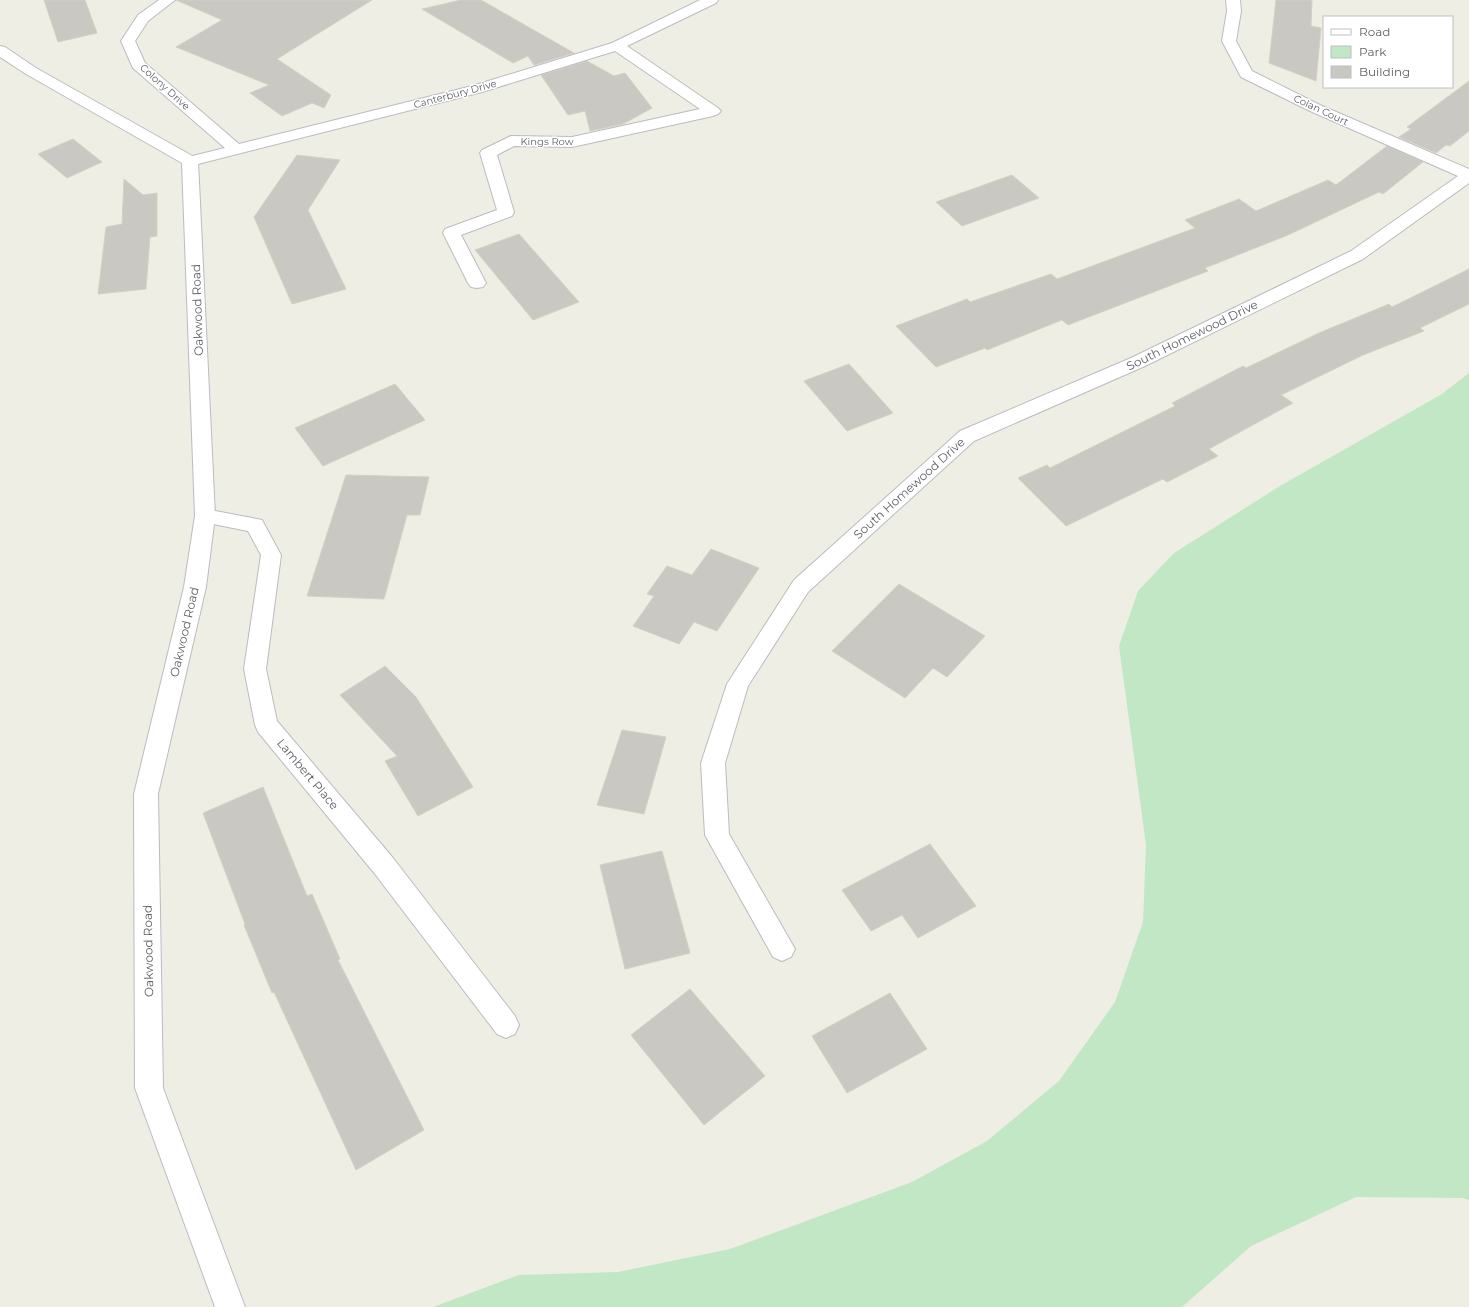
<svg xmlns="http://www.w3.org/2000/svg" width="1469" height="1307" font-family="Montserrat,sans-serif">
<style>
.green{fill:#c1e7c4}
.building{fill:#cac8c2;stroke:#d4d0c3}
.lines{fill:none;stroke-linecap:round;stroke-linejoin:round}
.minor-casing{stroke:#b9bcc1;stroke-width:2}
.tertiary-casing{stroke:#b9bcc1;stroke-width:2}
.minor{fill:#fff;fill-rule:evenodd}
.tertiary{fill:#fff;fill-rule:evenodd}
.labels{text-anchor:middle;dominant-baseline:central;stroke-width:3;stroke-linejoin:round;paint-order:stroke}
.far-street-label{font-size:10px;fill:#5c5f65;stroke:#fff}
.street-label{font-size:12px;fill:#5c5f65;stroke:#fff}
</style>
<rect width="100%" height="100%" fill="#efeee4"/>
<!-- green -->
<path class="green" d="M1469,373V1200L1462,1198L1356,1197L1251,1246L1182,1307H433L519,1275L618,1272L730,1249L912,1182L987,1141L1059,1081L1115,1002L1143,922L1146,845L1119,646L1138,591L1174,553L1280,486L1442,394Z"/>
<!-- building -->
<g class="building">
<path d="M44,0H85L97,33L58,42Z"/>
<path d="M176,0H372L277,59L331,95L324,108L312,103L282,116L250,93L269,85L176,47L222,20Z"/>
<path d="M461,0H481L574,53L534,65L528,56L513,63L422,9Z"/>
<path d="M1276,0H1312L1311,26L1321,28L1316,81L1269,63Z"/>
<path d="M587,61L614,76L625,73L652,108L623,124L590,131L585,111L568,115L541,75Z"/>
<path d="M1469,81V131L1450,146L1446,145L1436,153L1399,137L1411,129L1407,127Z"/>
<path d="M73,139L102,162L67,178L38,154Z"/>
<path d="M1387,146L1423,162L1383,194L1379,192L1288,235L1205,268L1208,271L1068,325L1062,320L987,350L985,348L936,367L896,326L967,299L970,302L1051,274L1057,279L1195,228L1185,220L1239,199L1256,211L1328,180L1336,185Z"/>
<path d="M297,155L340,160L308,210L346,289L292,304L254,217Z"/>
<path d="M1012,175L1039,198L962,226L936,202Z"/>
<path d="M124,179L143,195L157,193V236L150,237L146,289L98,294L106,227L122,224Z"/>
<path d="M519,234L579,302L533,320L475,250Z"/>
<path d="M1469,269V304L1420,328L1424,331L1363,355L1281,395L1293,403L1209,449L1218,456L1167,482L1163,479L1066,526L1018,478L1047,465L1050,468L1175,406L1172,403L1243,366L1246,368L1319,333L1389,304L1392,307Z"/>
<path d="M849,364L893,413L847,431L804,381Z"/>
<path d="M395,384L425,420L323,466L295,428Z"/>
<path d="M346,475L429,477L420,515H407L384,599L307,596Z"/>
<path d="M711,549L759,568L717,631L694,622L679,644L633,626L654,596L647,594L667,566L692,575Z"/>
<path d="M899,584L985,636L947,677L933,668L905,698L832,651Z"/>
<path d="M385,666L416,697L473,787L418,816L385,761L397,756L340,695Z"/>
<path d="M622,730L666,737L644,814L597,805Z"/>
<path d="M263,787L307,896L312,894L340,959L338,960L424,1130L356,1170L274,992L272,993L244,925L245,924L203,813Z"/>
<path d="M930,844L976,906L918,938L902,915L871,931L842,890Z"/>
<path d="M662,851L690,953L625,969L600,865Z"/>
<path d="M690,989L765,1076L704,1125L631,1035Z"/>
<path d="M890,993L927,1049L847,1093L812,1036Z"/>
</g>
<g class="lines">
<defs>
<g id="minor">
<path d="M159,0H175L148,21L135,41L145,63L239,144L472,86L612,43L700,0H718L716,3L627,46L718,108L721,111L718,114L713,116L572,147L514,146L497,155L514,212L512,216L461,235L486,283L483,287L477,288L471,287L468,283L443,233L445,229L497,210L480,153L482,150L511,136L572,137L700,109L615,51L482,92L190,166L184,164L182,161L184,158L225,148L133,68L121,41L138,15Z"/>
<path d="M1226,0H1240L1241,11L1236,41L1252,71L1320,105L1469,169V183L1363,259L1145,366L974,441L808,592L748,686L725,763L729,834L795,949L791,957L782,961L773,957L705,835L701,763L727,684L794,580L960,431L1131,358L1351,251L1458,176L1310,111L1241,77L1222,41L1227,11Z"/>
<path d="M205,509L262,520L281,555L266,669L277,721L393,858L515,1016L519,1025L515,1034L506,1038L497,1034L375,874L258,732L255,725L244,669L261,555L248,531L198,521L195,516L198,511Z"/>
</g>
<path id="tertiary" d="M0,46L5,47L36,68L196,158L198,161L215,516L206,587L158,794L163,1088L245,1307H215L135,1088L134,794L184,587L195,516L182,163L26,74L0,57Z"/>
</defs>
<!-- minor casing -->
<use href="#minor" class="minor-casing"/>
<!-- tertiary casing -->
<use href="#tertiary" class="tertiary-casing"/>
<!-- minor -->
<use href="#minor" class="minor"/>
<!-- tertiary -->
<use href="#tertiary" class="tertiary"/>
</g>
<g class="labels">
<!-- far-street labels -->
<g class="far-street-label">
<text transform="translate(165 87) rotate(42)">Colony Drive</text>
<text transform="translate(455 94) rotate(-15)">Canterbury Drive</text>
<text transform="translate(1321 110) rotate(25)">Colan Court</text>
<text x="547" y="141">Kings Row</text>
</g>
<!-- street labels -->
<g class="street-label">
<text transform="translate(197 310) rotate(-92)">Oakwood Road</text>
<text transform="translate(1192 335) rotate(-26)">South Homewood Drive</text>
<text transform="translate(909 488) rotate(-42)">South Homewood Drive</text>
<text transform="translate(184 632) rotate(-77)">Oakwood Road</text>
<text transform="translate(308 774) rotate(50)">Lambert Place</text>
<text transform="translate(148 951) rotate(-91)">Oakwood Road</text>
</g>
</g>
<!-- legend -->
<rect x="1323" y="16" width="130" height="72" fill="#ffffff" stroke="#bebfc1"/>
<rect x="1331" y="29" width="20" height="6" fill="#ffffff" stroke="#bebfc1"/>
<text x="1359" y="36" font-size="12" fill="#5c5f65">Road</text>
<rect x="1331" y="46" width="20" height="12" fill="#c1e7c4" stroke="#bebfc1"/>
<text x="1359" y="56" font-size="12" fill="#5c5f65">Park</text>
<rect x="1331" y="66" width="20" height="12" fill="#cac8c2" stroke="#bebfc1"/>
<text x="1359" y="76" font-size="12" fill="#5c5f65">Building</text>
</svg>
